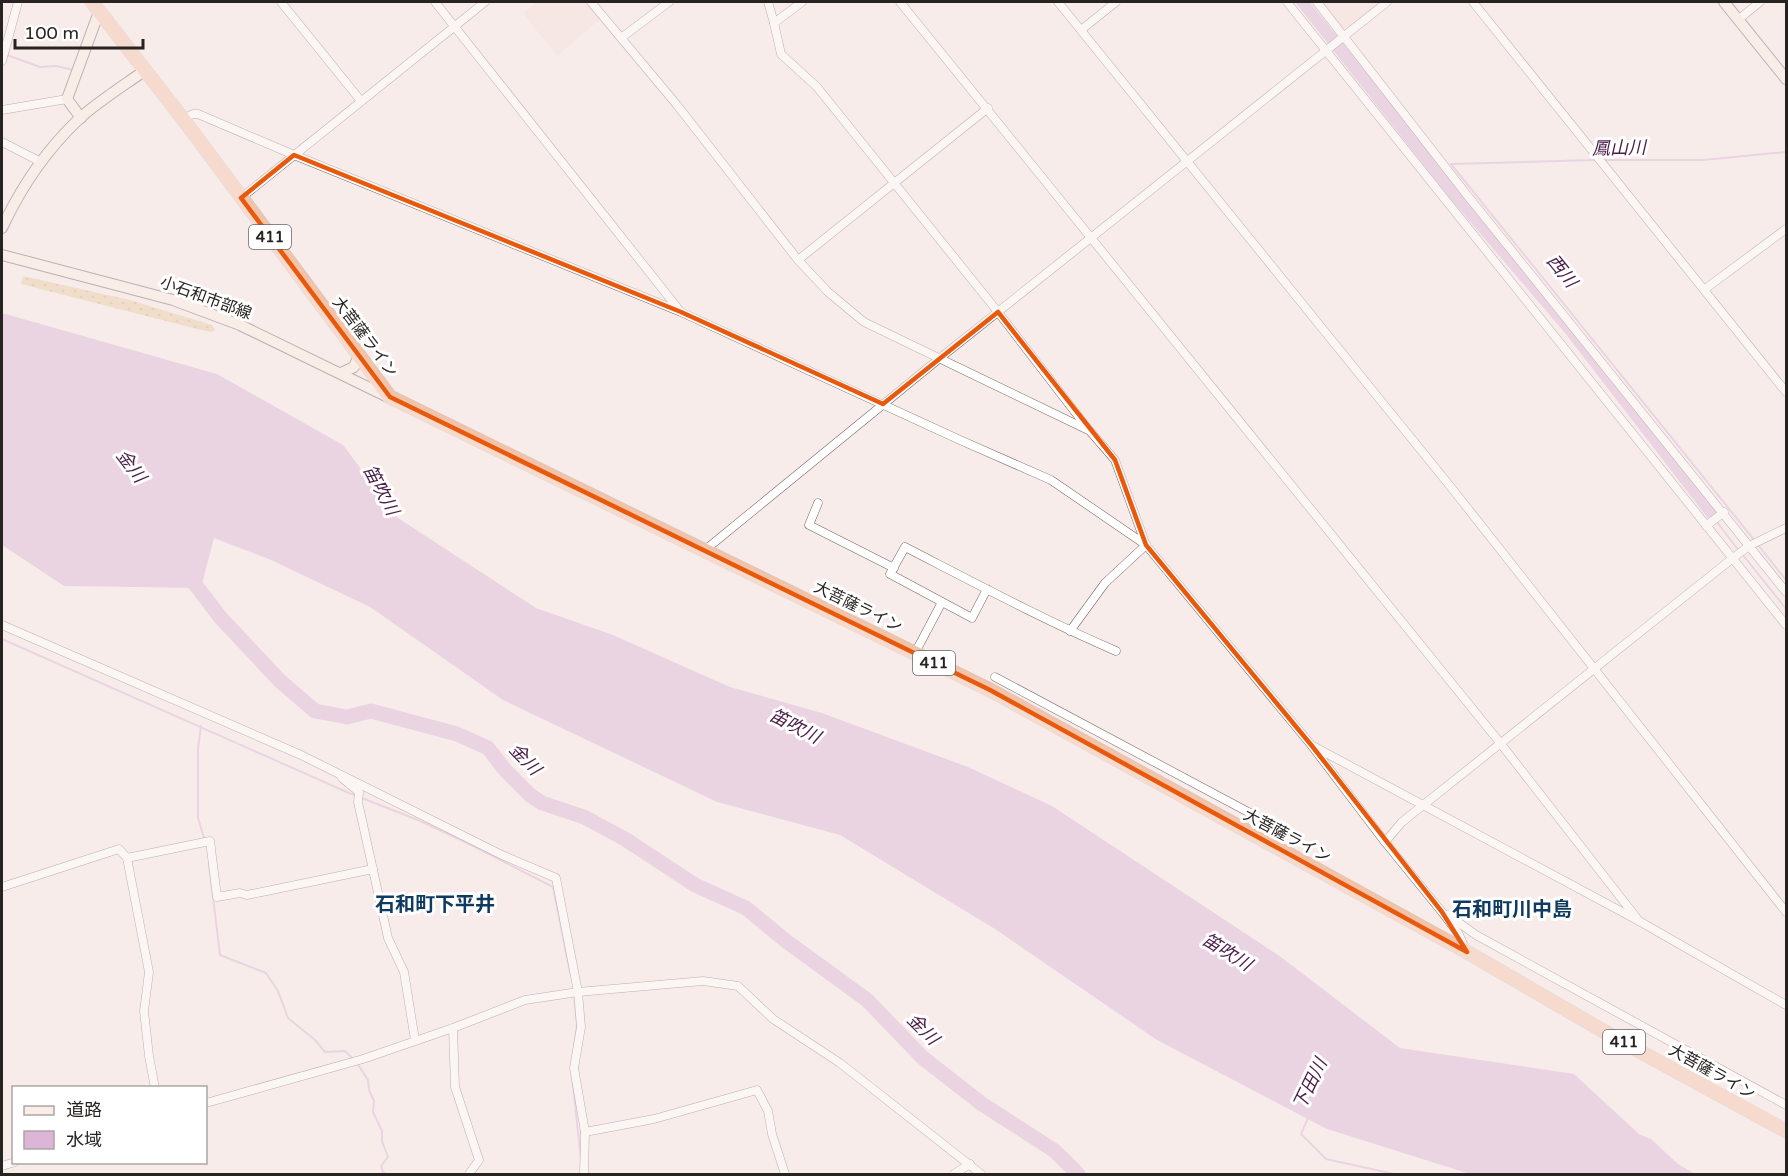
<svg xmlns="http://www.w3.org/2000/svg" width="1788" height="1176" font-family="'Varela Round','Noto Sans JP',sans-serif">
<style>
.built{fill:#f3dedc}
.green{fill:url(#green-dots)}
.water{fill:#dcb5d7}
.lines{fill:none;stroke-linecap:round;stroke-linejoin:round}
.stream{stroke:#dcb5d7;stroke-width:2}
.river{stroke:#dcb5d7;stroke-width:15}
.street-casing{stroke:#736867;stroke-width:9}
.secondary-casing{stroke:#736867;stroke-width:12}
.highway-casing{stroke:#cbcaca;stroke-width:15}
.street{stroke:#fff;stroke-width:8}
.secondary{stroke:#fbede5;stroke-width:10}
.highway{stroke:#f1c3a9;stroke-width:14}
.marked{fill:none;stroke:#e8590c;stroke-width:4.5;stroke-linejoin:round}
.labels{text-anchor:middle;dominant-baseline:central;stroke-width:6;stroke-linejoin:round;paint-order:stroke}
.shield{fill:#fff;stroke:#686564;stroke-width:1.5}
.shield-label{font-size:15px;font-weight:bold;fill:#272322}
.street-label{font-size:16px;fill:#272322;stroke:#fff}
.water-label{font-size:18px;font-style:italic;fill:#4a1c47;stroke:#fff}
.quarter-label{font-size:20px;font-weight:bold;fill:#103b60;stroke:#fff}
</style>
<defs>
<pattern id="green-dots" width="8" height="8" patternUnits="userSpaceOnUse" patternTransform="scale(1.5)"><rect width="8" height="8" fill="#e7cca3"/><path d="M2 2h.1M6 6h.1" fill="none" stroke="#c6af8c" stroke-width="1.8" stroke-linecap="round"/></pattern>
</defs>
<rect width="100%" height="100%" fill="#f8eceb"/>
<!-- built -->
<g class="built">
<path d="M538,2H585L599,20L557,56L523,13Z"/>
<path d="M1319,2H1381L1345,30L1341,29Z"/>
</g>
<!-- green -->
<path class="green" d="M23,276L130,300L212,325L215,330L212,332L201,330L21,284Z"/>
<!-- water -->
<g class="water">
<path d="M1295,2H1310L1719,513L1710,521L1565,333L1449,197Z"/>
<path d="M2,313L217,374L343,445L398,518L536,608L613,635L730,687L822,713L968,767L1052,806L1281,957L1400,1048L1574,1074L1639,1134L1651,1139L1678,1164L1695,1174H1470L1327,1129L1157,1040L995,929L840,835L717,802L503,700L370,607L271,560L214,538L201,588L64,586L2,545Z"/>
</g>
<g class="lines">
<!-- stream -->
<g class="stream">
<path d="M7,55L40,67L56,66L74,70"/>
<path d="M1601,160H1703L1786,152"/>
<path d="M1451,164L1755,541"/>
<path d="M1451,164L1595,160"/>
<path d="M1717,522L1739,551"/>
<path d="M1758,545L1786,580"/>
<path d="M1743,555L1786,609"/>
<path d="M2,639L349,793L418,820L467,843L553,887L570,972"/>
<path d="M201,726L198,749V818L205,841"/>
<path d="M209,864L220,955L266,973L278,991L288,1018L315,1040L325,1052L345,1051L353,1059"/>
<path d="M574,1046L577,1025L574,995"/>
<path d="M357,1063L368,1080L369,1090L374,1101L373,1112L382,1131V1141L388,1157L381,1166L383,1172L386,1174"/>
<path d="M572,1076L581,1160"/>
<path d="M1308,1118L1301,1134L1326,1159L1394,1174"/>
</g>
<!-- river -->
<path class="river" d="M185,571L220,617L280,681L315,711L347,717L371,711L457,734L488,748L505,770L530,795L542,803L584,817L625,839L695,885L746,908L786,941L867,1000L923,1058L982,1104L1055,1151L1078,1174"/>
<defs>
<g id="street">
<path d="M281,2L361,101"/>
<path d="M435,2L680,311"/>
<path d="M591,2L677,105L798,260L828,292L864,322L1088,430"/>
<path d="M768,2L774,23"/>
<path d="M802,2L774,23L781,54L817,87L998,312L1089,430L1115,460L1146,545"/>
<path d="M900,2L1501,744L1639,921"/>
<path d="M1058,2L1454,491L1786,912"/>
<path d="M1287,2L1786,625"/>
<path d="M1317,2L1467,195L1786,592"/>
<path d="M1473,2L1786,392"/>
<path d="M1739,19L1760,2"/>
<path d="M1081,30L1116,2"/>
<path d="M621,38L669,2"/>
<path d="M2,61L18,2"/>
<path d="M2,110L67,99"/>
<path d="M183,119L193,114H198L294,155L681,312L960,440L1051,480L1146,545L1312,746L1385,842L1442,912L1458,933L1466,950"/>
<path d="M2,142L41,162"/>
<path d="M241,198L485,2"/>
<path d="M798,260L988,108"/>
<path d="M1705,289L1786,229"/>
<path d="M818,503L809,525L894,568"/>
<path d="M1706,526L1724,512"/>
<path d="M705,550L940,358L1387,2"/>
<path d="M987,589L972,618L890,574L905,547C975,583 1044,620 1116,651"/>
<path d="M2,625L301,755L502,855L556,878L578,992L581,1027L574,1068L585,1132L584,1174"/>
<path d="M1070,631L1105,583L1146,545"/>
<path d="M915,653L942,602"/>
<path d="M995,677L1250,813"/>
<path d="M1313,746L1639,921L1786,1005"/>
<path d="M342,778L359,792L358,802L388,938L404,972L415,1040"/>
<path d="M1385,842L1402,822L1733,558L1749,546L1786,528"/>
<path d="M127,858L210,841L217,897L240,893L247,895L373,869"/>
<path d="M2,887L119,849L127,858L149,972L144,1011L149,1056L155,1088"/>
<path d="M1448,915L1476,935L1786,1105"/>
<path d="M453,1028L455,1087L479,1160L469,1174"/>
<path d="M206,1103L363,1059L453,1028L525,1000L578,992L703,981L738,986L773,1019L840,1063L981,1174"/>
<path d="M585,1132L654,1119L757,1090L768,1111L772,1134L785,1174"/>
<path d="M2,1166L15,1162"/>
<path d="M954,1174L970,1164"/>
</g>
<g id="secondary">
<path d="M1724,2L1786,79"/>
<path d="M81,118L67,99L99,12"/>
<path d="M2,228C21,187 47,149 80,118C99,101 123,86 144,71"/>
<path d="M2,255L173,300L240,325L388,397"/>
<path d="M341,373L354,367L359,355"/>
</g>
<path id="highway" d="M92,2L183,119L390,397L990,690L1467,952L1617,1039L1786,1131"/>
</defs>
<!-- street casing -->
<use href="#street" class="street-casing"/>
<!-- secondary casing -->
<use href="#secondary" class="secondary-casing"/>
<!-- highway casing -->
<use href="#highway" class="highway-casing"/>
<!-- street -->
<use href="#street" class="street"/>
<!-- secondary -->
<use href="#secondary" class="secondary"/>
<!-- highway -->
<use href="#highway" class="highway"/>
</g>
<!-- marked area -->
<path d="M0 0H1788V1176H0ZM294,155L681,312L883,404L998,312L1115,460L1146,545L1312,746L1442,912L1467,952L990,690L390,397L241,198Z" fill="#f8eceb" fill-opacity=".55" fill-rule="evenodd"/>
<path class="marked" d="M294,155L681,312L883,404L998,312L1115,460L1146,545L1312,746L1442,912L1467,952L990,690L390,397L241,198Z"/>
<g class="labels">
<!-- shield labels -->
<g class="shield">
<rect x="249" y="225" width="42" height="24" rx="4.5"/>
<rect x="913" y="651" width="42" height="24" rx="4.5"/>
<rect x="1603" y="1030" width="42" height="24" rx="4.5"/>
</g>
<g class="shield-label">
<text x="270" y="237">411</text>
<text x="934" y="663">411</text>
<text x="1624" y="1042">411</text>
</g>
<!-- street labels -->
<g class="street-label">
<text transform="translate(206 298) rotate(20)">小石和市部線</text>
<text transform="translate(365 337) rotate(53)">大菩薩ライン</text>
<text transform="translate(858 607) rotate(26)">大菩薩ライン</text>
<text transform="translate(1287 836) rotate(28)">大菩薩ライン</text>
<text transform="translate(1712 1072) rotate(29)">大菩薩ライン</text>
</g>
<!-- water labels -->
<g class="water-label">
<text transform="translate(1619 148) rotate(-1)">鳳山川</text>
<text transform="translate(1562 271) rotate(51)">西川</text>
<text transform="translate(131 466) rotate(53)">金川</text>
<text transform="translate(381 490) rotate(62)">笛吹川</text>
<text transform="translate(795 726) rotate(27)">笛吹川</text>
<text transform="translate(525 759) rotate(46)">金川</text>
<text transform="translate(1227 952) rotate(32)">笛吹川</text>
<text transform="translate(923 1029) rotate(45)">金川</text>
<text transform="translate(1310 1084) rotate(-64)">下田川</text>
</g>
<!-- quarter labels -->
<g class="quarter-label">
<text x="435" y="905">石和町下平井</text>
<text x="1512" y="910">石和町川中島</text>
</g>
</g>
<!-- border -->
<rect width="1788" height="1176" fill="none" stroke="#272322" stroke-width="6"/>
<!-- legend -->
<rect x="12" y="1086" width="195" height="78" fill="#ffffff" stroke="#a9a7a7" stroke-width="1.5"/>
<rect x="24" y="1106" width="30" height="9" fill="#fbede5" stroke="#a9a7a7" stroke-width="1.5"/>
<text x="66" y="1116" font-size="18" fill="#272322">道路</text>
<rect x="24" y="1131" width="30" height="18" fill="#dcb5d7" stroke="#a9a7a7" stroke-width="1.5"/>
<text x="66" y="1146" font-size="18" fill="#272322">水域</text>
<!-- scale -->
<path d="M15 39v9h128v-9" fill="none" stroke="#272322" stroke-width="3"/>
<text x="24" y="39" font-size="18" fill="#272322" stroke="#ffffff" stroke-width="4.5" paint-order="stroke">100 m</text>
</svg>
